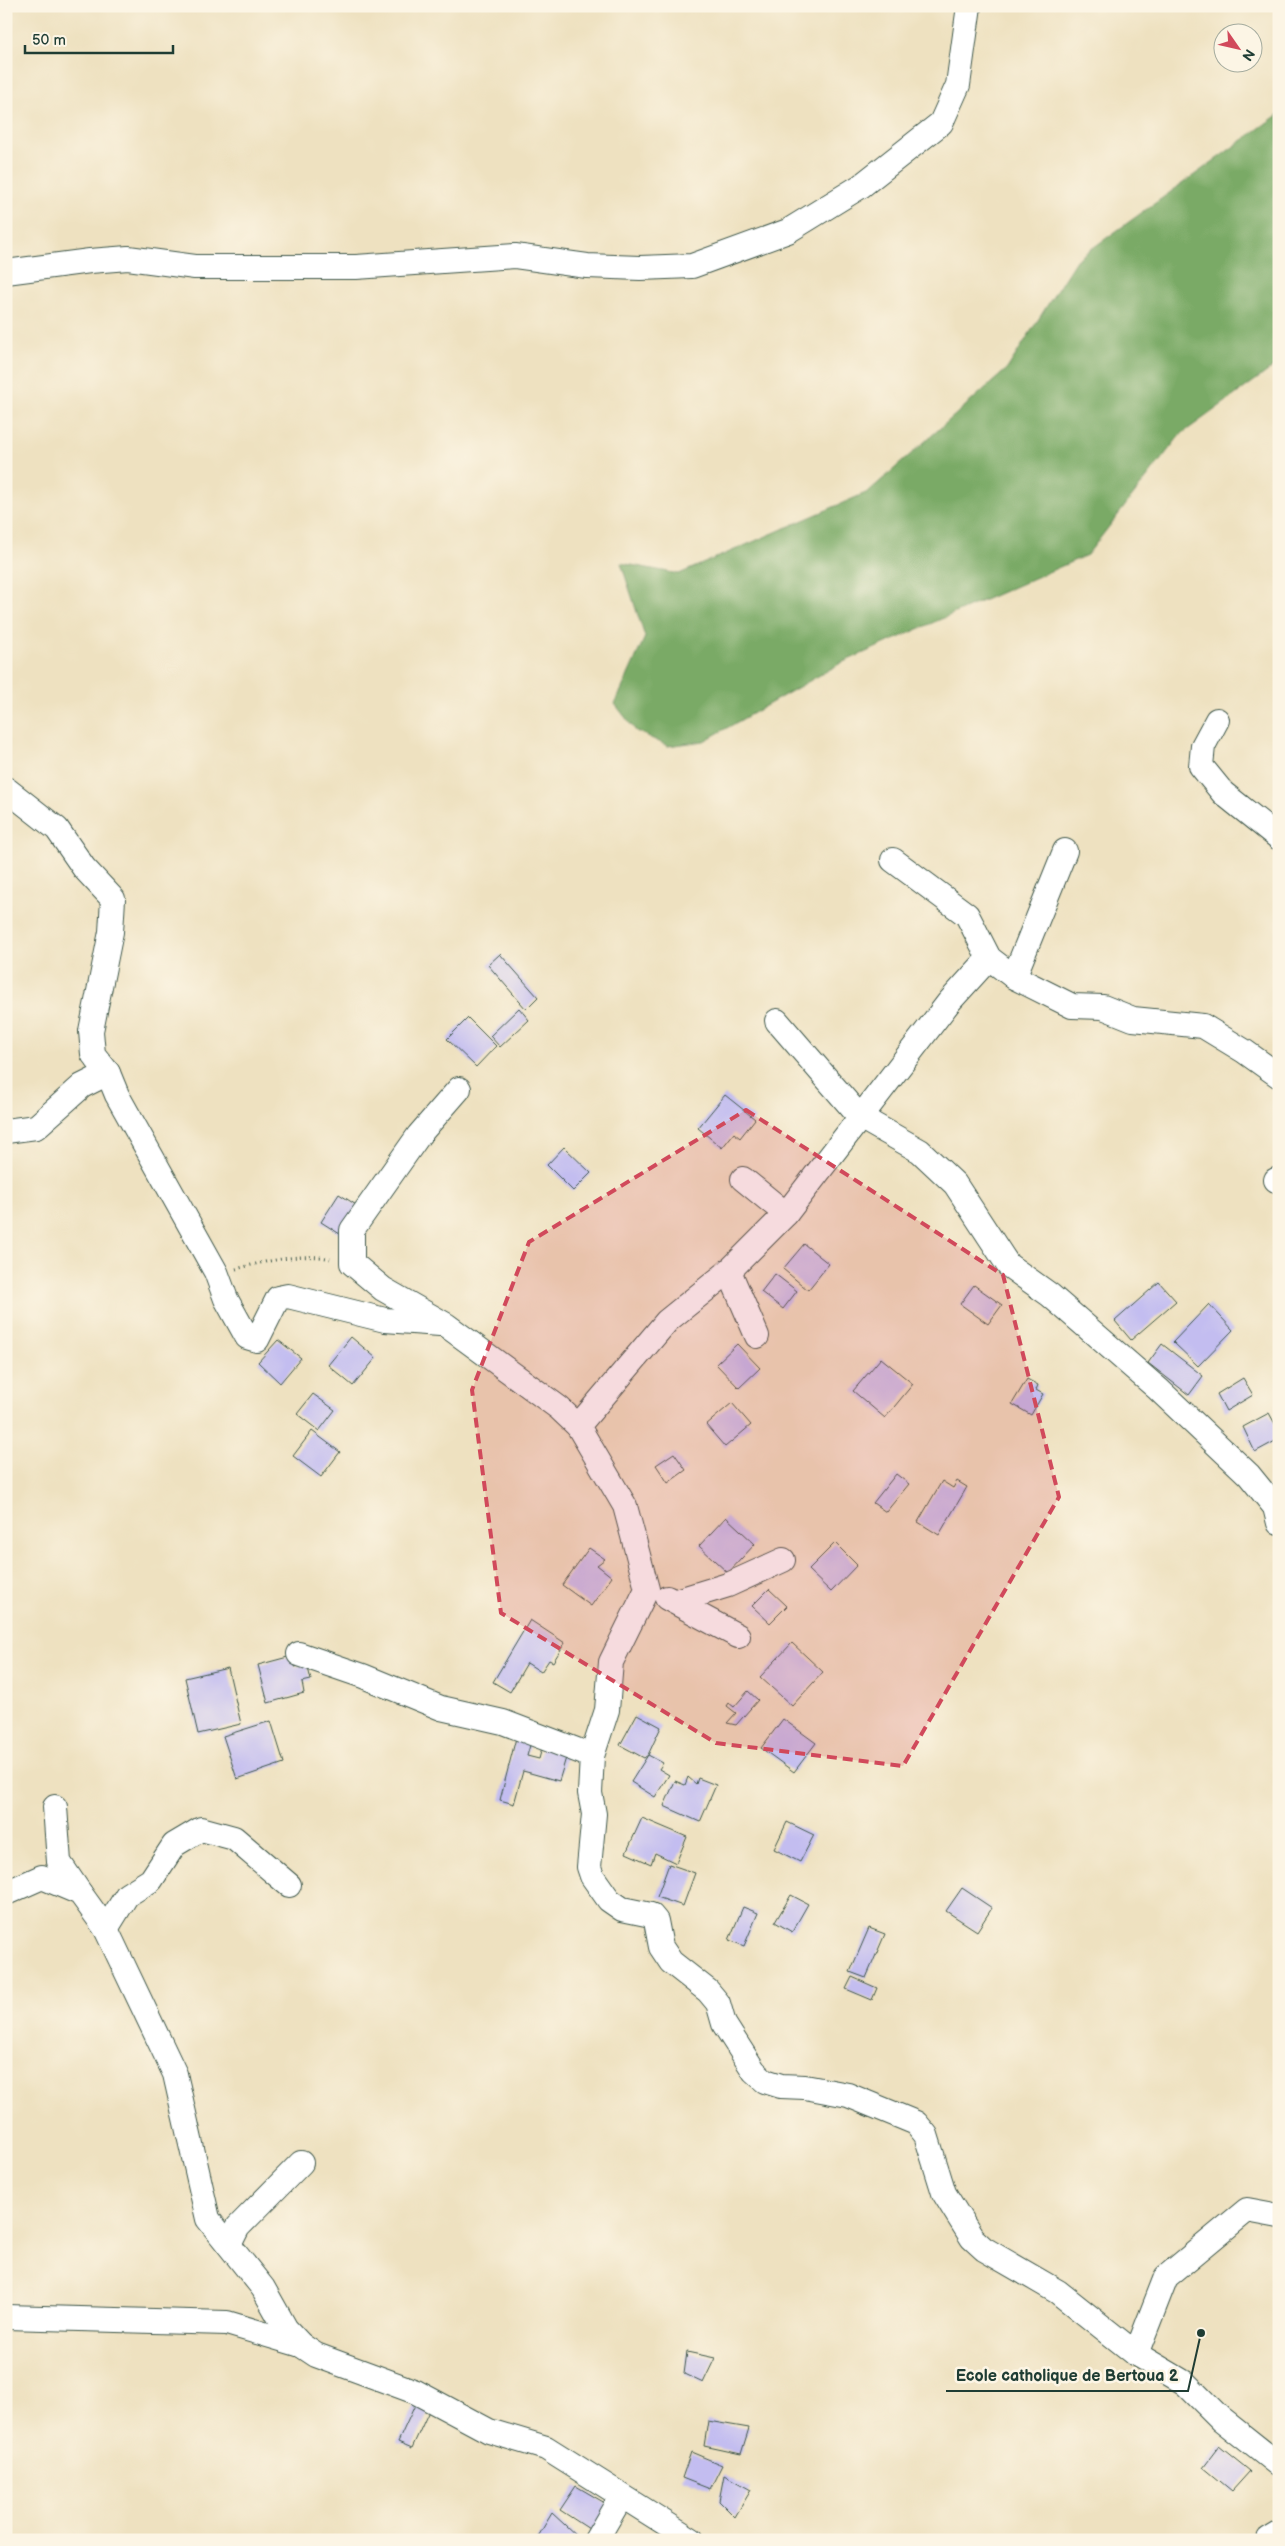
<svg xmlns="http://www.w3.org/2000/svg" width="1285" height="2546" font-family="'Balsamiq Sans',sans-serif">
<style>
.forest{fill:#7aaa66;stroke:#4c744d}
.building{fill:#c3bdf0}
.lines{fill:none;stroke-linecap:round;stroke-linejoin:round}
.minor-casing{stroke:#3e5649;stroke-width:26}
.path{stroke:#3e5649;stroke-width:3;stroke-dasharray:1 4;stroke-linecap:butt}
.minor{stroke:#fff;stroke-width:24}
.marked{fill:#d1495b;fill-opacity:0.2;stroke:#d1495b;stroke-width:4;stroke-dasharray:10 6;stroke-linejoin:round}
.leader{fill:none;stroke:#1f3d34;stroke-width:2}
.callout-dot{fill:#1f3d34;stroke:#fcf5e5;stroke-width:2}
.callout-label{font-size:16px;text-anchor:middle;font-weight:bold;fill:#1f3d34;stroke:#fcf5e5;stroke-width:5;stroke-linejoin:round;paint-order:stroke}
</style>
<rect width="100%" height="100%" fill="#fcf5e5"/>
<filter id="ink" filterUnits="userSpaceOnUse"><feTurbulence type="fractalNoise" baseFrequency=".02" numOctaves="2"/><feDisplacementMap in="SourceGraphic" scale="10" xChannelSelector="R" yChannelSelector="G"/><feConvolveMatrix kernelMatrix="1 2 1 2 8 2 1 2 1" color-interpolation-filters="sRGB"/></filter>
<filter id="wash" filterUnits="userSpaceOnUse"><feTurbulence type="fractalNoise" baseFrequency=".0096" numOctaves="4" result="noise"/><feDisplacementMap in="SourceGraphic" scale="20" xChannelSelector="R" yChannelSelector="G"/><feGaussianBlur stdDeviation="1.12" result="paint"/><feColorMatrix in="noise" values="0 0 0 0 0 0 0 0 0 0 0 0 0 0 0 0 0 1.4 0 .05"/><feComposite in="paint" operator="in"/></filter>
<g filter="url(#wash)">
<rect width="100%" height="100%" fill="#eee1c0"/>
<!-- forest -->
<path class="forest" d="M1279,114V363L1180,435L1087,555L841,663L704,741L668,746L636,731L615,704L645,637L621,563L679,574L868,492L1007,369L1076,260Z"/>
<g id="blocks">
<!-- building -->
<g class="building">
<path d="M500,954L538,997L526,1009L488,965Z"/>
<path d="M519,1008L529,1020L500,1047L490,1036Z"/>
<path d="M468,1018L496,1046L476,1067L447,1039Z"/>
<path d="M725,1095L755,1119L740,1138L734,1133L722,1148L698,1128Z"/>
<path d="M564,1147L591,1173L573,1191L547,1165Z"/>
<path d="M339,1194L361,1208L343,1236L321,1222Z"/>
<path d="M804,1244L829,1264L808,1290L783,1269Z"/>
<path d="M775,1274L797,1291L783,1309L761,1292Z"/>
<path d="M1159,1282L1176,1301L1131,1340L1115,1321Z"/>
<path d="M974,1285L1002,1305L988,1324L960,1304Z"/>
<path d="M1209,1304L1233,1330L1198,1366L1173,1342Z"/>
<path d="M351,1337L376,1358L353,1386L328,1365Z"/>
<path d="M278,1340L301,1358L280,1383L258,1362Z"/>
<path d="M737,1344L760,1368L739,1388L716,1364Z"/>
<path d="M1162,1344L1203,1376L1189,1395L1148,1363Z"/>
<path d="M881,1358L913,1384L885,1418L853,1391Z"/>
<path d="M1243,1378L1253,1395L1226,1411L1217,1394Z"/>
<path d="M1027,1379L1038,1385L1036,1390L1043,1394L1031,1415L1012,1404Z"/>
<path d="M313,1394L335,1410L319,1431L297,1414Z"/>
<path d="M732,1403L751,1425L725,1447L706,1425Z"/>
<path d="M1269,1413L1279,1431V1439L1255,1452L1243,1427Z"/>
<path d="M312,1431L340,1452L321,1477L293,1456Z"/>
<path d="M674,1453L686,1470L668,1483L656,1465Z"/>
<path d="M896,1474L909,1484L886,1512L873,1503Z"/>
<path d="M942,1481L953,1488L957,1481L967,1487L939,1535L918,1522Z"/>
<path d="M726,1517L755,1544L728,1573L699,1546Z"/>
<path d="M835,1543L857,1565L831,1592L808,1570Z"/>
<path d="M589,1548L605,1559L597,1565L612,1577L591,1606L562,1585Z"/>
<path d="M769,1589L787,1606L770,1623L752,1606Z"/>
<path d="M530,1620L565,1643L553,1662L549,1660L541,1672L527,1663L510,1692L493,1682Z"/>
<path d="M792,1643L823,1672L792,1706L760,1677Z"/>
<path d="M299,1654L295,1667L307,1664L311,1680L302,1682L304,1693L268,1703L258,1665Z"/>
<path d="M228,1668L241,1724L198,1734L185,1678Z"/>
<path d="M748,1691L758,1700L736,1725L727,1723L736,1713L727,1706L729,1703L734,1707Z"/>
<path d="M637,1714L661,1727L648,1755L663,1763L659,1769L669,1775L655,1797L631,1782L648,1755L644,1758L620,1745Z"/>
<path d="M783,1719L816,1743L794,1772L761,1748Z"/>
<path d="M271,1721L284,1763L237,1779L223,1736Z"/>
<path d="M517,1734L532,1738L527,1756L539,1759L543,1744L568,1751L559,1781L523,1771L514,1804L500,1800Z"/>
<path d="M688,1777L696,1784L698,1778L716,1785L700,1822L664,1806L675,1781L685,1785Z"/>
<path d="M642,1818L687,1837L676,1863L655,1853L651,1864L626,1853Z"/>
<path d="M787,1822L814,1835L800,1862L774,1849Z"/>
<path d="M669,1864L695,1873L683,1906L657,1897Z"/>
<path d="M962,1888L992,1908L977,1931L946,1911Z"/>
<path d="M791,1895L808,1904L792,1932L775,1922Z"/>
<path d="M743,1907L758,1913L744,1946L729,1940Z"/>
<path d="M869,1928L885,1934L866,1978L850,1972Z"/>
<path d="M852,1977L877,1988L872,2000L846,1989Z"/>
<path d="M687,2352L715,2358L703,2383L684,2374Z"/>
<path d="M415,2405L429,2411L412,2448L398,2442Z"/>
<path d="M708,2421L749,2428L741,2454L704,2446Z"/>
<path d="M1219,2446L1250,2471L1232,2491L1203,2467Z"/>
<path d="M691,2452L722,2465L710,2489L682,2478Z"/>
<path d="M724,2475L751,2490L735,2517L719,2501Z"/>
<path d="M576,2486L622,2513L606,2540L560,2510Z"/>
<path d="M552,2513L578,2537L576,2540H536Z"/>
</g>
</g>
</g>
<g filter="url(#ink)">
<use href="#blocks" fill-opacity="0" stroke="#3e5649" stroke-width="1"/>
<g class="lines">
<defs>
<g id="minor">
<path d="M6,272L90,261L128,258L195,267H356L515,256L587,266L640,268L692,266L788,231L861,186L941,123L958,85L969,6"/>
<path d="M1217,720L1203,746L1201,766L1223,793L1279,838"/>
<path d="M6,789L57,829L84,868L113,899L111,932L91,1031L93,1054L108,1073L117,1095L216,1272L226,1299L247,1337L257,1340L278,1298L288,1296L385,1320L440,1324"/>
<path d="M893,860L967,915L989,958L1014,977L1072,1006L1103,1007L1133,1019L1203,1026L1244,1051L1279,1076"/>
<path d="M1014,977L1065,851"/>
<path d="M777,1021L860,1117L920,1151L955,1184L1008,1265L1050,1295L1158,1389L1249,1475L1275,1507L1279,1523"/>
<path d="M459,1089L419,1135L352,1230V1263L383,1289L446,1325L559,1408L578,1426L625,1506L647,1589L611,1662L607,1710L592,1756L590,1793L594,1814L589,1867L592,1876L609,1900L622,1909L651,1915L656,1921L661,1947L671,1962L708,1991L718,2003L724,2024L754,2071L765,2081L781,2086L805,2087L848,2095L916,2123L926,2135L944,2193L972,2238L984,2249L1058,2292L1136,2354L1185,2383L1221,2419L1279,2465"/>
<path d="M6,1131L36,1127L82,1086L108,1073"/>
<path d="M743,1179L786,1214"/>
<path d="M1276,1180L1279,1181"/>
<path d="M729,1271L757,1336"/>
<path d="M578,1426L667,1321L729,1271L786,1214L949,1002L989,958"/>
<path d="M667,1598L738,1636"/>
<path d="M676,1601L728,1585L783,1560"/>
<path d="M299,1654L363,1676L441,1708L503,1722L592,1756"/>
<path d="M55,1807L59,1862L80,1893"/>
<path d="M6,1893L42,1877L80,1893L106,1929L175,2074L208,2219L263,2288L286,2329L301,2345L316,2355L416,2392L489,2431L546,2448L692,2540"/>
<path d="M106,1929L127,1895L151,1880L174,1845L201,1829L234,1838L289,1885"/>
<path d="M229,2245L238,2227L301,2163"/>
<path d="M6,2317L227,2323L301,2345"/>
<path d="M1136,2354L1166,2277L1247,2210L1279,2216"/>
<path d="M596,2540L621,2497"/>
<path d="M1269,2540L1279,2534"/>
</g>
</defs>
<!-- minor casing -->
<use href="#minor" class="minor-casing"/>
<!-- path -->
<path class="path" d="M236,1269C261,1262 306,1252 330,1259"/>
<!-- minor -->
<use href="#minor" class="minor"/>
</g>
</g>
<!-- marked area -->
<path class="marked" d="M746,1110L1003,1275L1059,1497L903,1766L716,1743L501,1613L472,1390L529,1242Z"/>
<!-- callouts -->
<path class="leader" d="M1201 2333L1188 2391H946"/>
<circle class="callout-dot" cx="1201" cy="2333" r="5"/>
<g class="callout-label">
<text x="1067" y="2381">Ecole catholique de Bertoua 2</text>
</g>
<!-- margin -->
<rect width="1285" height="2546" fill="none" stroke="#fcf5e5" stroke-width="25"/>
<!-- north arrow -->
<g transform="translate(1238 48) rotate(124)"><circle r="24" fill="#fcf5e5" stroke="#a4ab9e"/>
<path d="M0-4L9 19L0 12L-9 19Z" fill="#d1495b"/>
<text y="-8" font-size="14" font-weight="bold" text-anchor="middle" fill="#1f3d34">N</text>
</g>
<!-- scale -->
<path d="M25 45v8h148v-8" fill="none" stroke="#1f3d34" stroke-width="2.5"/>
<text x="32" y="45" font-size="15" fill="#1f3d34" stroke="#fcf5e5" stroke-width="4" paint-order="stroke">50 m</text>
</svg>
